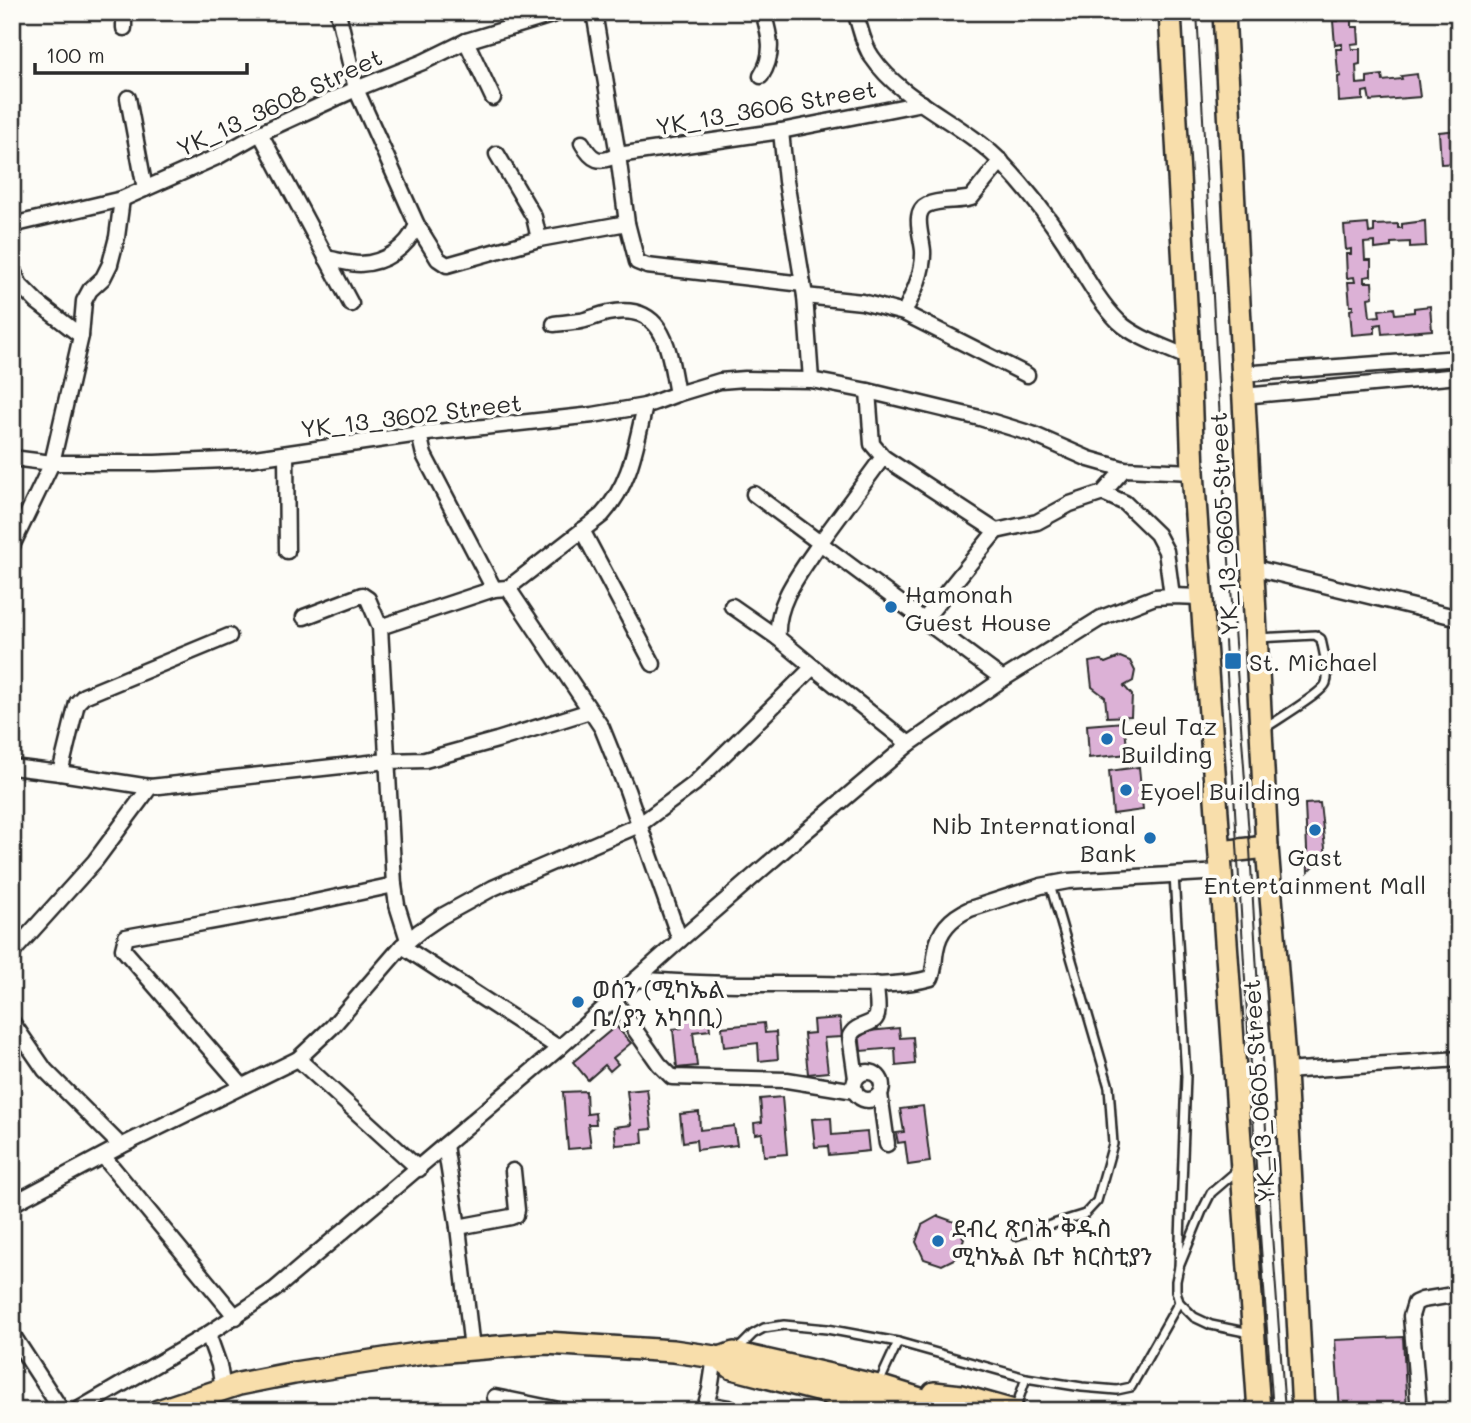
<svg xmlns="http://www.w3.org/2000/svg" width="1471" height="1423" font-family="Mali,'Noto Sans Ethiopic',sans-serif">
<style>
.building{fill:#dcb1d6;stroke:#2b2b2b;stroke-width:2}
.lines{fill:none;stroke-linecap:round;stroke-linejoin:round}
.service-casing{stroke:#2b2b2b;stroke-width:12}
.minor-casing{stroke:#2b2b2b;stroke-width:19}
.primary-casing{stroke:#2b2b2b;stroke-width:26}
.service{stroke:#fdfcf7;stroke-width:7}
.minor{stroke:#fdfcf7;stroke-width:14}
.primary{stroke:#f8deab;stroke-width:21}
.tram{stroke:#2b2b2b;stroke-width:2}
.poi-dot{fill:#1f6fb2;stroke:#fdfcf7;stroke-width:2.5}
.labels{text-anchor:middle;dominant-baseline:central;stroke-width:7;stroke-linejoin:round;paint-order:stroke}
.street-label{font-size:24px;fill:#2b2b2b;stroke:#fdfcf7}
.poi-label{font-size:24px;fill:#2b2b2b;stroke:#fdfcf7;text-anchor:start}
</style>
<rect width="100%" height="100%" fill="#fdfcf7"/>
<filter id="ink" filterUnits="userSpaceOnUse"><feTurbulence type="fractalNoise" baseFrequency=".0143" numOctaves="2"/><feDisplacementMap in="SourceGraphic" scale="14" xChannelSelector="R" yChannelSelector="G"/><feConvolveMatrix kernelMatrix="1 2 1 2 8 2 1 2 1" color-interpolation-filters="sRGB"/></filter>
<g filter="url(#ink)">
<!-- building -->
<g class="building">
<path d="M1333,12H1352V27H1358L1359,43L1351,44L1352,49H1360V64L1356,65L1357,84L1367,83V77L1382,75L1383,81L1402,79L1401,76L1417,74L1420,97L1370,101L1368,91L1363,92V100L1339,102L1338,77L1341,76L1340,73H1338L1336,49H1342V44L1335,45L1333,21H1338V16L1333,17Z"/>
<path d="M1459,130V163L1441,164L1439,132Z"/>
<path d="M1425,221L1426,246L1410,247V242L1391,243V247L1375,249V242L1364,243L1365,260H1371V276L1364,277V282H1372L1373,297L1368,298L1370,317L1380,316L1379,310L1394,308L1395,314L1414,312V308L1430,306L1432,330L1382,334L1381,324L1375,325V333L1352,335L1350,310L1353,309V306H1350L1348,282H1355L1354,277L1347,278L1346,254H1351V249L1346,250L1344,226L1368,224L1369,233L1374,232V225L1398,224V228H1402V224Z"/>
<path d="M1120,657L1130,661L1135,671L1133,681L1124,686L1132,695L1131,716L1107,717L1105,697L1092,687L1089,662L1101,660L1105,663Z"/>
<path d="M1124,722L1128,754L1089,758L1087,725Z"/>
<path d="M1139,767L1143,810L1113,814L1109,771Z"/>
<path d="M1320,803L1326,857L1316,864L1308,872L1305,804Z"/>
<path d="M708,1012L710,1030L693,1032L697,1066L677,1068L673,1029L682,1028L681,1014Z"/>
<path d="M840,1018L842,1037L824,1038L828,1072L808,1074L804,1034L814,1033L813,1020Z"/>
<path d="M764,1023L765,1033L776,1032L778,1059L759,1061L758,1043L724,1047L722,1027Z"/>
<path d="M616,1026L631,1043L613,1058L618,1064L610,1071L605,1065L588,1080L573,1062Z"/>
<path d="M899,1028L900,1038L913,1037L915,1064L896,1066L895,1048L861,1051L859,1032Z"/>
<path d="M647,1089L652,1129L642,1130L643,1143L616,1145L614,1127L631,1125L627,1091Z"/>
<path d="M586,1091L587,1114L595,1113L596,1124H588L591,1147L568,1149L563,1092Z"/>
<path d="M782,1097L787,1154L764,1156L762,1133L755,1134L754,1123L762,1122L760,1099Z"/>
<path d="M923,1106L930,1162L908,1165L905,1142L898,1143L896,1133L904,1132L900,1109Z"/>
<path d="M699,1112L700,1130L734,1126L737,1145L697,1150L696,1140L683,1142L680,1114Z"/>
<path d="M831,1118L832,1135L867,1132L869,1151L829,1155L828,1146L815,1147L812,1119Z"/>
<path d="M938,1216L955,1222L964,1239L958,1257L942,1265L924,1259L916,1242L922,1225Z"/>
<path d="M1403,1337L1407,1411H1340L1335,1340Z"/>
</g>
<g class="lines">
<defs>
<g id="service">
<path d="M1258,638L1315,635L1321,639C1323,650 1330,674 1326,683C1323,693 1275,721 1264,729"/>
<path d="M1174,875L1186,1076L1179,1267"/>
<path d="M1239,1169L1211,1193L1202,1211L1179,1267L1176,1281V1291L1179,1302L1194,1317L1211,1325L1250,1333"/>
<path d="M1015,1236L1085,1214L1097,1201L1113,1144L1109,1087L1050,885"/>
<path d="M737,1350L753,1334L764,1328L784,1325L827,1329L898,1342L1026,1378L1082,1387L1117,1390L1131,1387L1179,1302"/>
<path d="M879,1383L898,1342"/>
<path d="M1015,1410L1026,1378"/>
</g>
<g id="minor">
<path d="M124,12V28"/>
<path d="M338,12L356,89L417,225L438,259L447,265L539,239L627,223"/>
<path d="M594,12L618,155L627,223L637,262L647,266L803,284"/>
<path d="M855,12C860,26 863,45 872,57C903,103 965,123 1003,164C1026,188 1047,215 1065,243C1082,270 1096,299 1119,322C1136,338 1168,348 1189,358"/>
<path d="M466,41L493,98"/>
<path d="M761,76C775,54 770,36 763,12"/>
<path d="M128,98L145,189"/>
<path d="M781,131L786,181L805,296L811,380"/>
<path d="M260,133L351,304"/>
<path d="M582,143C592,161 599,164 618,155L781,131L922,103"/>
<path d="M497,154L534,217L539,239"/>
<path d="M12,225L122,199L219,156L260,133L356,89L423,62L466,41L562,12"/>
<path d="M326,258C337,260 349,264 360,264C385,263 407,248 417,225"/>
<path d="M12,269L20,285L37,302L81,336"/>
<path d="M805,296L862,302L904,313L1027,375"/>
<path d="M904,313C913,294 924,272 923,251C922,237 912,212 927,205C940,199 957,202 971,198L1001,161"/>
<path d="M554,324C563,323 573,322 581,321C590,319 599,315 608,313C666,301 669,352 677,394"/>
<path d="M1241,374L1459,358"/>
<path d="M868,391L872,444L883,457L820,543L1003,679"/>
<path d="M1243,396L1459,376"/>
<path d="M645,406C635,448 631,483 602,515L508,588L602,728L627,790L680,940"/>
<path d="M419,434L424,455L494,589L508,588"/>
<path d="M286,454L287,551"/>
<path d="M883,457L996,531L1037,522L1070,504L1103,493L1124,469"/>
<path d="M12,458L52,463H155L248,459L419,434L593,415L645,406L677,394L720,381L745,379L811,380L868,391L980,418L1032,434L1089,459L1124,469L1193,472"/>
<path d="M1103,493L1125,503L1157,534L1166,551L1172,596"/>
<path d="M754,494L820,543C801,572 775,602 778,638L813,667"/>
<path d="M582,530L653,664"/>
<path d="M12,546L52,463L81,336L84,301L90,290L103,278L110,264L117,237L122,199"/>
<path d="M1251,567L1459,618"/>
<path d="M732,606L778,638"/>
<path d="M304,617L362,595L368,599L380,627L394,885L397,905L408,940"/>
<path d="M924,620L996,531"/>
<path d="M380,627L494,589"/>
<path d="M12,767L60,773L150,787"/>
<path d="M60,773L77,703L84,696L229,636"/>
<path d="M402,946L559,1048"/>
<path d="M12,953L95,861L150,787L387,761L425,760L497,740L590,711"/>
<path d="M636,979C696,985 754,984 814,984C850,984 896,988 931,978C935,969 934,960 936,950C939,930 952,917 970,909L1041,886L1068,881L1221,872"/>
<path d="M614,1000L659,1064L672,1077L787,1080L855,1091"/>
<path d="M12,1022L45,1070L121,1146"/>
<path d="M298,1059L419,1169"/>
<path d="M1285,1071L1459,1059"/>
<circle cx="868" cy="1086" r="14"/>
<path d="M856,1078L850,1036C857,1022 874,1027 877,1015C879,1006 876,994 876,984"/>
<path d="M242,1086L123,949L126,937L291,907L394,885"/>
<path d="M880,1094L887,1144"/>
<path d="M445,1145L458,1227L472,1349"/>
<path d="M103,1156L236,1317"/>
<path d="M12,1204L121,1146L298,1059L332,1027L402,946L420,931L442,916L493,888L639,825L694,784L813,667L909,744"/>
<path d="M458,1227L511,1217L516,1215L517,1210L513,1171"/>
<path d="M12,1334L62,1411"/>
<path d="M208,1334L219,1365L223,1389"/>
<path d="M715,1357L710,1390L706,1404L729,1408V1411"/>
<path d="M495,1397L564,1411"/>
<path d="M76,1411L208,1334L274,1290L559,1048L680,940L799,837L909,744L1003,679L1101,618L1155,597L1172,596L1202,597"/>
<path d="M1419,1411L1411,1316L1415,1303L1422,1300L1459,1294"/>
</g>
<g id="primary">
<path d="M1170,12L1189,358L1193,472L1259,1411"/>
<path d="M1224,12L1267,847L1285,1071L1303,1411"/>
<path d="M1220,852L1267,847"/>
<path d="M720,1358L734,1353L878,1386L959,1411"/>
<path d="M934,1393L961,1396L1014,1411"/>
<path d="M158,1411L239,1384L294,1373L424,1353L546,1343L673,1351L715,1357L720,1358L732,1368L897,1411"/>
</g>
</defs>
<!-- service casing -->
<use href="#service" class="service-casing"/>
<!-- minor casing -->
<use href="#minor" class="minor-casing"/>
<!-- primary casing -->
<use href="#primary" class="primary-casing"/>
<!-- service -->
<use href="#service" class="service"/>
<!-- minor -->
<use href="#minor" class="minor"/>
<!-- primary -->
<use href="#primary" class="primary"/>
<!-- tram -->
<g class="tram">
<path d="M1197,12L1224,492L1250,849L1272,1235L1285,1411"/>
<path d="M1225,641L1260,1234L1273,1411"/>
</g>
</g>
</g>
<!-- markers -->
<g class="poi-dot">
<circle cx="891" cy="607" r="7"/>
<rect x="1224" y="652" width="18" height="18" rx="3.5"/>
<circle cx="1107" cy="739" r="7"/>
<circle cx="1126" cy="790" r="7"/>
<circle cx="1315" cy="830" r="7"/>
<circle cx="1150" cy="838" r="7"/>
<circle cx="578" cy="1002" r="7"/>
<circle cx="938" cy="1241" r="7"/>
</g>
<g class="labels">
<!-- street labels -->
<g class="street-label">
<text transform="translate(279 102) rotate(-25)">YK_13_3608 Street</text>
<text transform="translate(766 107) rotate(-10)">YK_13_3606 Street</text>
<text transform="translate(411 415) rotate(-7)">YK_13_3602 Street</text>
<text transform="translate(1223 524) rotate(-93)">YK_13_0605 Street</text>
<text transform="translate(1258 1091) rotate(-94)">YK_13_0605 Street</text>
</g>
<!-- poi labels -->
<g class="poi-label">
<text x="905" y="593">Hamonah<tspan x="905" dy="28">Guest House</tspan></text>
<text x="1249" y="661">St. Michael</text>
<text x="1121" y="725">Leul Taz<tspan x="1121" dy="28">Building</tspan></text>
<text x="1140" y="790">Eyoel Building</text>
<text x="1136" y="824" text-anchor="end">Nib International<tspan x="1136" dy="28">Bank</tspan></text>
<text x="1315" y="856" text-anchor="middle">Gast<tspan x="1315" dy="28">Entertainment Mall</tspan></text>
<text x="592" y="988">ወሰን (ሚካኤል<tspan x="592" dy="28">ቤ/ያን አካባቢ)</tspan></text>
<text x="952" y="1227">ደብረ ጽባሕ ቅዱስ<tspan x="952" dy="28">ሚካኤል ቤተ ክርስቲያን</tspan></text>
</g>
</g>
<!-- margin -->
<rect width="1471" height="1423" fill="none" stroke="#fdfcf7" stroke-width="42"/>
<rect x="21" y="21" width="1429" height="1381" fill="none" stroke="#2b2b2b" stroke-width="2.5" filter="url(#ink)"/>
<!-- scale -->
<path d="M35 63v10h212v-10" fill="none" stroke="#2b2b2b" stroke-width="3.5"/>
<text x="46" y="63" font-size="21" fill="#2b2b2b" stroke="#fdfcf7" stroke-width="5" paint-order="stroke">100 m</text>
</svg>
